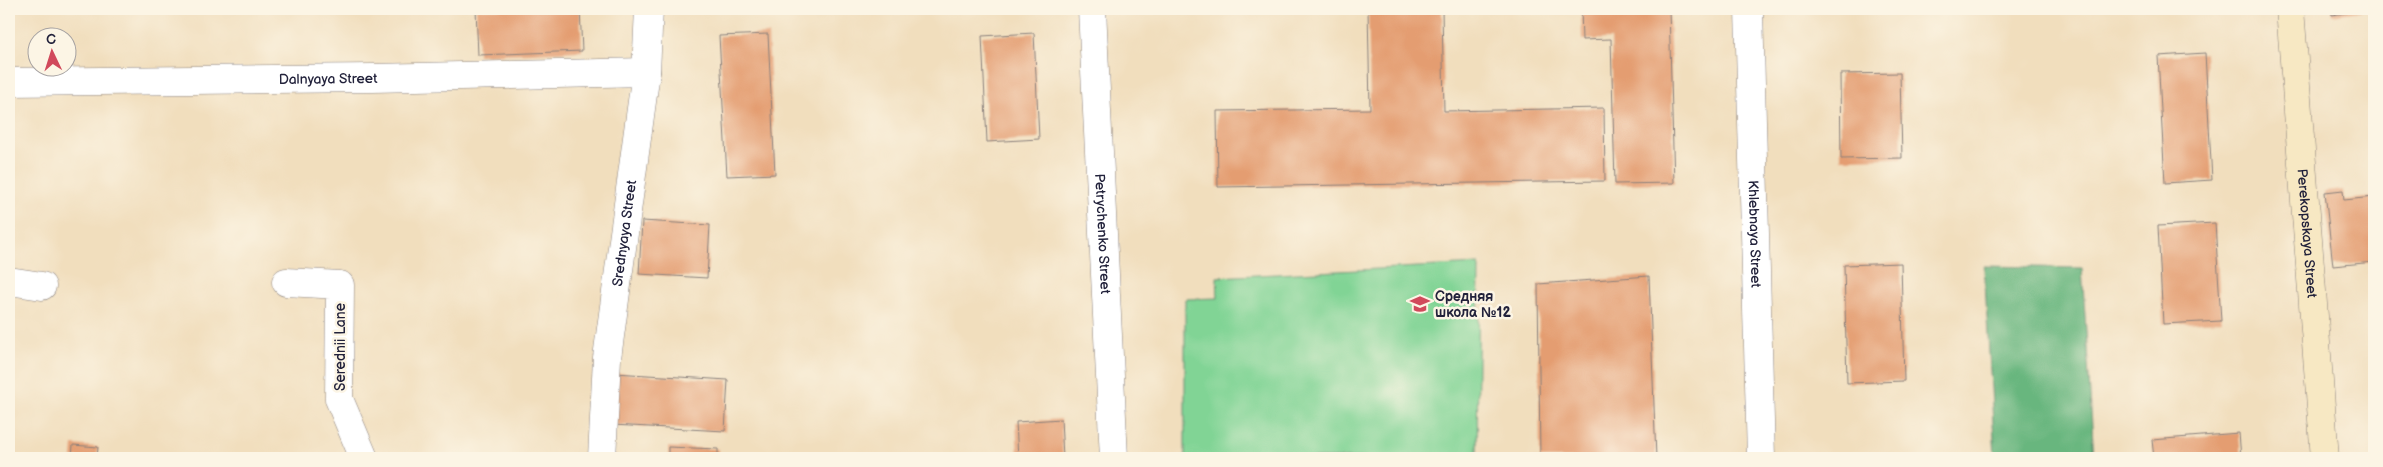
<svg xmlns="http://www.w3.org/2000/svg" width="2383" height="467" font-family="'Balsamiq Sans',sans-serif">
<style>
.green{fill:#81d495;stroke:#527b68}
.forest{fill:#68b67e;stroke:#456c5c}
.building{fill:#e49d71}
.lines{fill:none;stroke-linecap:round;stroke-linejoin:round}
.minor-casing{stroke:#8a807c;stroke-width:29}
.secondary-casing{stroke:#8a807c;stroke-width:29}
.minor{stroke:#fff;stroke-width:28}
.secondary{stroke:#f7e8c3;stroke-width:28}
.labels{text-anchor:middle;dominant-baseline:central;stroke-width:5;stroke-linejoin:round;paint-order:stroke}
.street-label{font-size:14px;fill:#22223b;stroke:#fcf5e5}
.poi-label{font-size:14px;font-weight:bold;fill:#22223b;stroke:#fcf5e5;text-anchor:start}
</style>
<rect width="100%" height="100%" fill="#fcf5e5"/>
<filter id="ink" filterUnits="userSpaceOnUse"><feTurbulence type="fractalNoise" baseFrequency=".02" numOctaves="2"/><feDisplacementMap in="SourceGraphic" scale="10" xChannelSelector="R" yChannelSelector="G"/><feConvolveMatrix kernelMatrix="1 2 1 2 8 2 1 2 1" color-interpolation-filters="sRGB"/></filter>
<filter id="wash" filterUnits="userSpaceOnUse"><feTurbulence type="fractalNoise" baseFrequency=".0096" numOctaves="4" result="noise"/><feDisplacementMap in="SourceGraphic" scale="20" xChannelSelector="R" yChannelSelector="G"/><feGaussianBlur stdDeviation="1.12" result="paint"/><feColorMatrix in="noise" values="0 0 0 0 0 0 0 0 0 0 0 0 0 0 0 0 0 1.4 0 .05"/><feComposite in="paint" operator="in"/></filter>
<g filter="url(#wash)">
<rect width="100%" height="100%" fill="#f1debd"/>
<!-- green -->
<path class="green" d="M1479,264L1477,458H1185V299L1218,298L1217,277Z"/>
<!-- forest -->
<path class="forest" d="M1984,266L2082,268L2094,458H1995Z"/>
<g id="blocks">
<!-- building -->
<g class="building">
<path d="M476,9H580L582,51L478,55Z"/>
<path d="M1368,9H1442L1444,111L1604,108L1605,181L1218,187L1217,111L1370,109Z"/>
<path d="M1581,9H1669L1674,183L1615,184L1611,39L1582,40Z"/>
<path d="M2331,9H2365V10L2332,15Z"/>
<path d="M1034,33L1039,139L987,142L982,36Z"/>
<path d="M768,34L775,174L727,176L719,36Z"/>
<path d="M2205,53L2212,180L2165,183L2158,56Z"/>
<path d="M1900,73L1902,158L1841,159L1840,74Z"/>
<path d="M2343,190L2344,200L2374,197V262L2333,266L2325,192Z"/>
<path d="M642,221L710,225L707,278L639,274Z"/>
<path d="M2215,223L2221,321L2163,324L2158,226Z"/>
<path d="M1901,263L1904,381L1847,383L1844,265Z"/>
<path d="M1649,276L1656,458H1540L1538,284Z"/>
<path d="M615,373L728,380L725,431L612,425Z"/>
<path d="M1061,419L1063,458H1018L1016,422Z"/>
<path d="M2239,433L2241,458H2154L2152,440Z"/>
<path d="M73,445L98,447L97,458H72Z"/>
<path d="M668,447L718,449V458H668Z"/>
</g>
</g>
</g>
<g filter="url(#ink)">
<use href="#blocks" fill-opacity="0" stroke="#8a807c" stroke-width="1"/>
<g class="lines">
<defs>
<g id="minor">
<path id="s1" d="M1092,9L1114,458"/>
<path id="s2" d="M1749,9L1761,458"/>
<path id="s3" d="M9,82L373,78L646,72"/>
<path d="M9,281L42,286"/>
<path d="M286,282L340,285L339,399L364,458"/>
<path id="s4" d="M602,458L607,358L646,72L649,9"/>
</g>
<g id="secondary">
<path id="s5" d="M2290,9L2325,458"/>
</g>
</defs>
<!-- minor casing -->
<use href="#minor" class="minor-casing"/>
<!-- secondary casing -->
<use href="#secondary" class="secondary-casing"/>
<!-- minor -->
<use href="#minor" class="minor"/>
<!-- secondary -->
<use href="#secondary" class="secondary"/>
</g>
</g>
<!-- icons -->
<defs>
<symbol id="school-bare" viewBox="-9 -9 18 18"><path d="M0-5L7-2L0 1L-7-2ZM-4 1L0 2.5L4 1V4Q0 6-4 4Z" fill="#d1495b" stroke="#fcf5e5" stroke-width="2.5" paint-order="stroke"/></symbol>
</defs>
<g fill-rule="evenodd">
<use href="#school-bare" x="1406" y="290" width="28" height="28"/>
</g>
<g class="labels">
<!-- street labels -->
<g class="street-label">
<text stroke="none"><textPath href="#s3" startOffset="319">Dalnyaya Street</textPath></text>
<text stroke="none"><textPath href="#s4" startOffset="226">Srednyaya Street</textPath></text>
<text stroke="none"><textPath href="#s1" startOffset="225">Petrychenko Street</textPath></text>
<text stroke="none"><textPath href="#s2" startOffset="225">Khlebnaya Street</textPath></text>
<text stroke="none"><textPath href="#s5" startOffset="225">Perekopskaya Street</textPath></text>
<text transform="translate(340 347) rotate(-90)">Serednii Lane</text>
</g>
<!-- poi labels -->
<g class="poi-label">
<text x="1435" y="296">Средняя<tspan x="1435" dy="16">школа №12</tspan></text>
</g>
</g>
<!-- margin -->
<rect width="2383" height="467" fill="none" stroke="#fcf5e5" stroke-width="30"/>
<!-- north arrow -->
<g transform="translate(52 52) rotate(356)"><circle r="24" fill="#fcf5e5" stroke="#a5a1a1"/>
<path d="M0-4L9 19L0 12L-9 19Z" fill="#d1495b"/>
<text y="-8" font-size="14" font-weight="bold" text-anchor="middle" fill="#22223b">С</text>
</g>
</svg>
